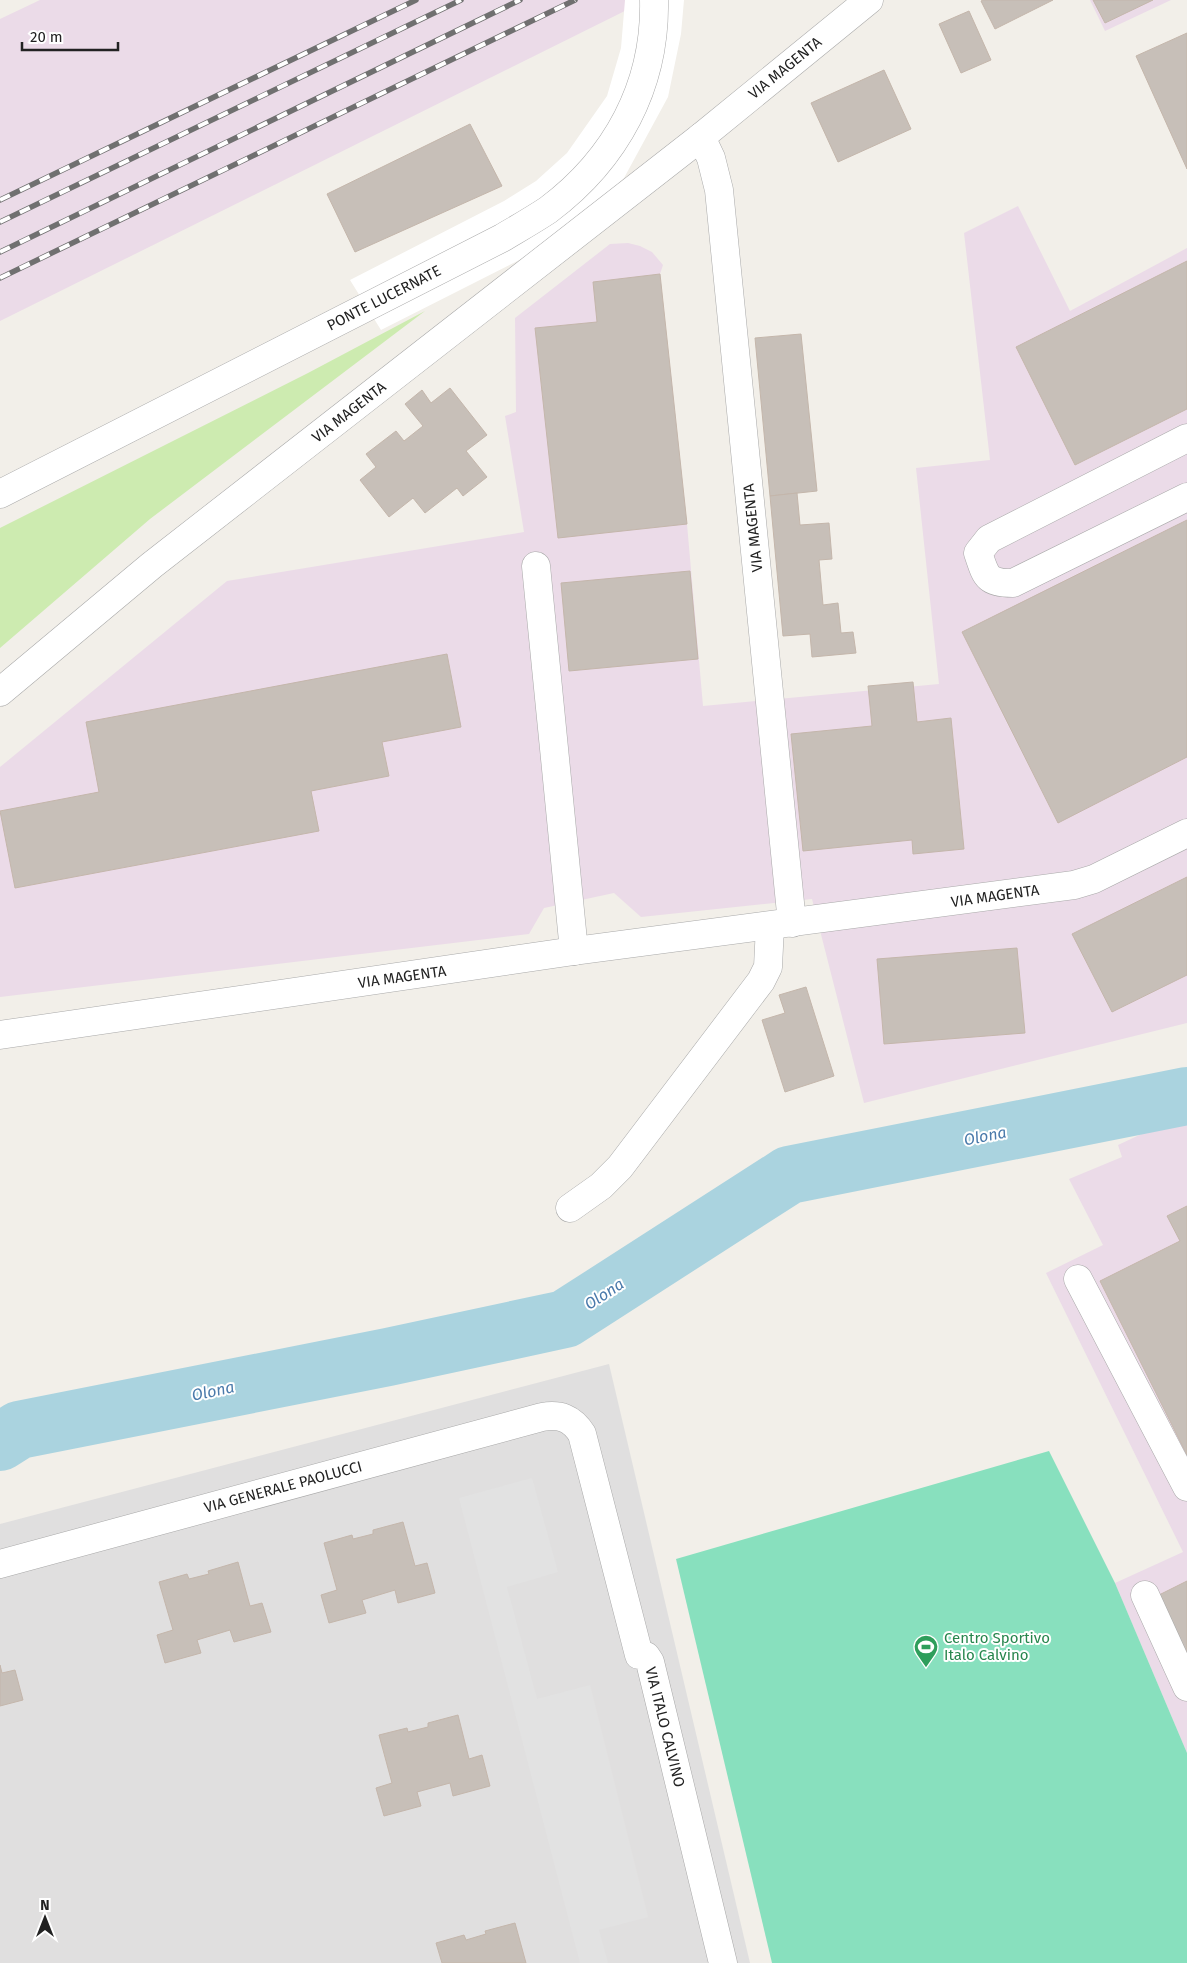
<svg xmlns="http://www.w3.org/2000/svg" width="1187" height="1963" font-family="'Fira Sans',sans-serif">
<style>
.residential{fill:#e0dfdf}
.industrial{fill:#ebdbe8}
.grass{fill:#cdebb0}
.pitch{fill:#88e0be}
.parking{fill:#e2e2e2}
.pier{fill:#fff}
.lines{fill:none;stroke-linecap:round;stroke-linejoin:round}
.river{stroke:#aad3df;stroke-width:58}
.building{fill:#c7bfb8;stroke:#c4b6ab}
.minor-casing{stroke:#a9a9a9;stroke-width:29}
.minor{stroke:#fff;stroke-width:28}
.rail-casing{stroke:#707070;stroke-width:5.5}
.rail{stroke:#fff;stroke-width:4;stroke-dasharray:11;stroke-linecap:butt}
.labels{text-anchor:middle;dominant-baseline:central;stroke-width:4;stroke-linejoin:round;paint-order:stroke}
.street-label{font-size:15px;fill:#222;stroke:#fff}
.leisure-label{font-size:15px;fill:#27864d;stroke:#fff;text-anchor:start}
.water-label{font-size:16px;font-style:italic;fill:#4a7aab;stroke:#fff}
</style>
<rect width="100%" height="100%" fill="#f2efe9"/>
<!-- residential -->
<path class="residential" d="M609,1364L750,1963H0V1524Z"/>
<!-- industrial -->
<g class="industrial">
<path d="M40,0H647L0,321V19Z"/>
<path d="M1090,0H1171L1105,31Z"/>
<path d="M1018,206L1070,311L1187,248V1023L864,1103L812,899L641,917L614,893L544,908L529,934L0,997V767L227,581L524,532L505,416L516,412L515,318L610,244L628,243L640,246L652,252L663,265L660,274L687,524L703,706L939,684L916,468L990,460L964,233Z"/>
<path d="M1187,1120V1753L1115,1583L1183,1552L1046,1273L1103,1245L1069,1179L1122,1157L1118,1145L1163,1124Z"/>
</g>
<!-- grass -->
<path class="grass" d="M425,311L150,519L0,648V528L308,373Z"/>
<!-- pitch -->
<path class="pitch" d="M1049,1451L1115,1583L1187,1753V1963H772L676,1559Z"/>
<!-- parking -->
<path class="parking" d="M532,1478L558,1572L507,1587L537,1699L590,1685L648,1917L599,1930L608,1963H580L459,1498Z"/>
<!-- pier -->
<path class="pier" d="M625,0H684L681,34L668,97L624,178L579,223L539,250L381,330L350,280L504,201L536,181L567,153L607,96L621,48Z"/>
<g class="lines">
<!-- river -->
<path class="river" d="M0,1442L19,1430L388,1357L565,1319L789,1175L1187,1096"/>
</g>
<!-- building -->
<g class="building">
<path d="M983,0H1053L995,29L981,1Z"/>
<path d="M1093,0H1153L1105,23Z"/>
<path d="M969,11L991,60L961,73L939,24Z"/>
<path d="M1187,33V169L1136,56Z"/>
<path d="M884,70L911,129L838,162L811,103Z"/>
<path d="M470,124L502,186L355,252L327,194Z"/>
<path d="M1187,261V409L1075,465L1016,347Z"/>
<path d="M660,274L687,524L558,538L535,328L597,322L593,282Z"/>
<path d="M801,334L817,491L770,496L755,338Z"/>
<path d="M450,388L487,435L466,451L487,477L463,496L457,488L425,513L413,498L389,517L360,480L376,467L366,454L396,431L404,441L423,426L405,404L422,390L431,403Z"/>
<path d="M797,493L800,525L829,523L832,559L819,560L823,605L838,603L841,633L853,632L856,653L812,657L810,634L783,636L770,496Z"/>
<path d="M1187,520V757L1058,823L962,632Z"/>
<path d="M690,571L698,659L569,671L561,583Z"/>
<path d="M447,654L461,727L382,742L389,776L311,791L319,831L15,888L0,811L99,792L86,722Z"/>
<path d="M913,682L917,722L951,718L964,849L913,854L912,840L803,851L791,734L872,726L868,686Z"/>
<path d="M1187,877V975L1112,1012L1072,934Z"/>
<path d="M1017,948L1025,1033L884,1044L877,959Z"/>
<path d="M806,987L834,1076L785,1092L762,1020L785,1013L779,995Z"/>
<path d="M1187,1206V1455L1100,1281L1180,1241L1167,1216Z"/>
<path d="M403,1522L415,1566L427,1563L435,1593L398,1603L395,1590L362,1600L366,1613L329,1623L321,1595L337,1590L324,1543L352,1535L353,1539L373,1534V1530Z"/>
<path d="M238,1562L250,1606L262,1603L271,1632L234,1642L230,1630L197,1640L201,1653L165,1663L157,1635L173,1630L159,1582L187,1574L189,1579L209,1574L208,1571Z"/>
<path d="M1187,1581V1656L1157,1596Z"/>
<path d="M0,1665L2,1673L15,1670L23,1700L0,1706Z"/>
<path d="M458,1715L469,1759L482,1755L490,1786L453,1796L450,1783L417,1792L421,1806L384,1816L376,1788L392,1783L379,1735L407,1728L408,1732L428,1727V1723Z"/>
<path d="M515,1923L526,1963H442L436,1943L464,1935L466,1940L486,1934L485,1931Z"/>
</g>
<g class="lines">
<defs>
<g id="minor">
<path d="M701,137L711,158L719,190L792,923"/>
<path d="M1187,438L989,539L978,553C986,576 986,583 1013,583L1187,497"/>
<path d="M0,494L502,238C517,229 533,220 548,210C616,159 656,86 654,0"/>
<path d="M536,566L574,951"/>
<path d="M0,692L152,565L701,137L869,0"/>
<path d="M0,1035L574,951L1074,885L1094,879L1187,833"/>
<path d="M570,1208L601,1186L620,1167L761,981L768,967L770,926"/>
<path d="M1078,1279L1187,1487"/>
<path d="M0,1564L542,1417C560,1414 572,1418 582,1434L639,1655L646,1656L650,1662L723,1963"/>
<path d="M1145,1595L1187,1687"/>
</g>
</defs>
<!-- minor casing -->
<use href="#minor" class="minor-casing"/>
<!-- minor -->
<use href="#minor" class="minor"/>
<defs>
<g id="rail">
<path d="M0,200L416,0"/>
<path d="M0,222L461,0"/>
<path d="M0,252L520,0"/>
<path d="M0,278L575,0"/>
</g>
</defs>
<!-- rail casing -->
<use href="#rail" class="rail-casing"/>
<!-- rail -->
<use href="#rail" class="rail"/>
</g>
<!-- icons -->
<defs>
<symbol id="stadium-pin" viewBox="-11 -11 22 30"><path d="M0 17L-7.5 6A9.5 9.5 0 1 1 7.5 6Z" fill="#2e9e5b" stroke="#fff"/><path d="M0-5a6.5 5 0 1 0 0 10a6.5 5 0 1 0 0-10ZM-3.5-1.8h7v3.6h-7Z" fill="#fff"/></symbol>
</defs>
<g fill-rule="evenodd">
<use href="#stadium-pin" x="912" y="1633" width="28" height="38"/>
</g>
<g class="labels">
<!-- street labels -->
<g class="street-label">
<text transform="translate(785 68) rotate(-39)">VIA MAGENTA</text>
<text transform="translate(384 298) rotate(-27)">PONTE LUCERNATE</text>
<text transform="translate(349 412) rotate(-38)">VIA MAGENTA</text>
<text transform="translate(753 528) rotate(-96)">VIA MAGENTA</text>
<text transform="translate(995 896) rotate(-8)">VIA MAGENTA</text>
<text transform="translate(402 977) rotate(-8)">VIA MAGENTA</text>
<text transform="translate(283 1487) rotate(-15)">VIA GENERALE PAOLUCCI</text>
<text transform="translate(665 1727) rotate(76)">VIA ITALO CALVINO</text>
</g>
<!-- leisure labels -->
<g class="leisure-label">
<text x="944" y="1638">Centro Sportivo<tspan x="944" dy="17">Italo Calvino</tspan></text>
</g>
<!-- water labels -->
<g class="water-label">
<text transform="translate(985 1136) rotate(-11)">Olona</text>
<text transform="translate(604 1294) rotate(-33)">Olona</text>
<text transform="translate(213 1391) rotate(-12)">Olona</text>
</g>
</g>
<!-- north arrow -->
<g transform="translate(45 1918)" stroke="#ffffff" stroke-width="4" paint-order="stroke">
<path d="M0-4L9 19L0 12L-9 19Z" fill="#222222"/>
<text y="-8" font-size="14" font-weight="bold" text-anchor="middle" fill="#222222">N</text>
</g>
<!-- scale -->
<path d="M22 42v8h96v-8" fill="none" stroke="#222222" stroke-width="2.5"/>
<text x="30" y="42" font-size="15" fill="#222222" stroke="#ffffff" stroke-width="4" paint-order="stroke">20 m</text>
</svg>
